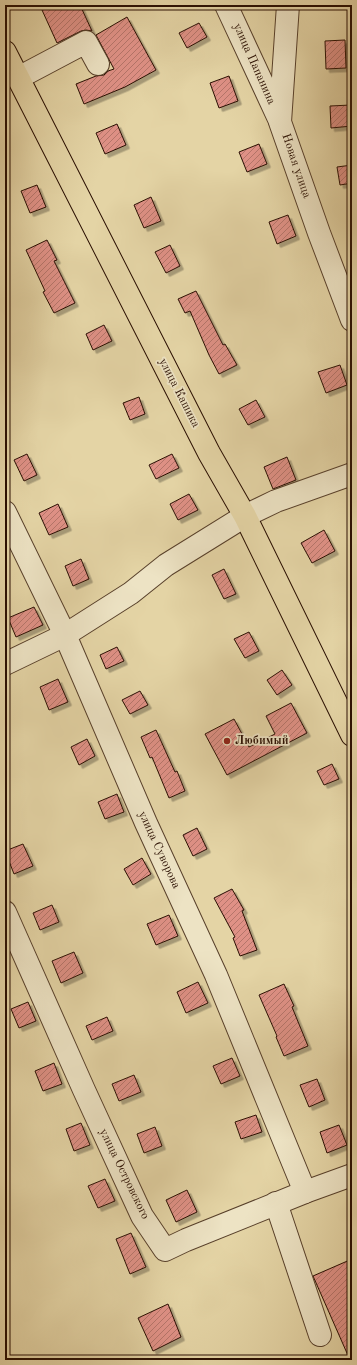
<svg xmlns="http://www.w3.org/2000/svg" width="357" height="1365" font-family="'Old Standard TT',serif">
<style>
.building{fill:url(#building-hatch);stroke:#2a0f02;filter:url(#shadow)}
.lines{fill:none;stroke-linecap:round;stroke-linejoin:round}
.minor-casing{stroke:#58402b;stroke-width:24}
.highway-casing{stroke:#2a0f02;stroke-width:24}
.minor{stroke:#ede3c4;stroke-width:22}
.highway{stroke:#e4d4a5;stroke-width:22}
.poi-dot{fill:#8f2418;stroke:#ede3c4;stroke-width:1.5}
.labels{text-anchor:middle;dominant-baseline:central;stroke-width:3.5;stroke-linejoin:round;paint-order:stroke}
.street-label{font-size:12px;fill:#2a0f02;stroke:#ede3c4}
.poi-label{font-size:12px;font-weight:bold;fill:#2a0f02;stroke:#ede3c4;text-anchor:start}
</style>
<defs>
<pattern id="building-hatch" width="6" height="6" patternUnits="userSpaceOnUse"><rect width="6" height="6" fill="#df9186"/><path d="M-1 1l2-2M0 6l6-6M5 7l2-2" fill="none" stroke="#b5756b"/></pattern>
<filter id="shadow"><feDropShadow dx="3.5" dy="3.5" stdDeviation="0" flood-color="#0004"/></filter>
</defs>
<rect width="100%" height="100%" fill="#e4d4a5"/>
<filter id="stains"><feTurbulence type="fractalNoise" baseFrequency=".005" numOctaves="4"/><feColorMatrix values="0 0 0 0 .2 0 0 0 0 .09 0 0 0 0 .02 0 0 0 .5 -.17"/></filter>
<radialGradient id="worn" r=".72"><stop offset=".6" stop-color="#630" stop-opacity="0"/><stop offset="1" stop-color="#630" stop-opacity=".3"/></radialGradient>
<!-- building -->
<g class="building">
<path d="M53,5H80L92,31L86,30L81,31L57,43L42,10Z"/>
<path d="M127,17L156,70L125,87L84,104L76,84L96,76L104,75L108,71L114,69L96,35Z"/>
<path d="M199,23L207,37L187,48L179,33Z"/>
<path d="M345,40L346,68L326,69L325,41Z"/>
<path d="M229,76L238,101L219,108L210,83Z"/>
<path d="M351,105L352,126L331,128L330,106Z"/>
<path d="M117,124L126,145L105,154L96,133Z"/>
<path d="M259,144L267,164L247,172L239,152Z"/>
<path d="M352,165V183L340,185L337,167Z"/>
<path d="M37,185L46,207L30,213L21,191Z"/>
<path d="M151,197L161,221L144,228L134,205Z"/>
<path d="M288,215L296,236L277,244L269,222Z"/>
<path d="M47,240L57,260L54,261L75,303L54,313L43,292L45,291L26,250Z"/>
<path d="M170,245L180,266L166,273L155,252Z"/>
<path d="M196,291L223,345L225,344L237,365L219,374L209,355L190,311L185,313L178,299Z"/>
<path d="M104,325L112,341L93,350L86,334Z"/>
<path d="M340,365L347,385L326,393L318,372Z"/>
<path d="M139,397L145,414L130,420L123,403Z"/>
<path d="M256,400L265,417L248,425L239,409Z"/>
<path d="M27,454L37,475L24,481L14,460Z"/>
<path d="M172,454L179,468L156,479L149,465Z"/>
<path d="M287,457L296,480L273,489L264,467Z"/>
<path d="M189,494L198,510L178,520L170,504Z"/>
<path d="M58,504L68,527L49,535L39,513Z"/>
<path d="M324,530L335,551L312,563L301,543Z"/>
<path d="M81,559L89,579L73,586L65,566Z"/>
<path d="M224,569L236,594L224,599L212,575Z"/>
<path d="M34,607L43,625L16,637L8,618Z"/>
<path d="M249,632L259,651L245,658L234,639Z"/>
<path d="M117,647L124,661L106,669L100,655Z"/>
<path d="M282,670L292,685L277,695L267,680Z"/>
<path d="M58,679L68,702L49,710L40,687Z"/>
<path d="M140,691L148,705L130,714L122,700Z"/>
<path d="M291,703L307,733L227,775L205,734L234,719L249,747L275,734L266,716Z"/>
<path d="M156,730L175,772L177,771L185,791L169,798L152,757L150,758L141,737Z"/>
<path d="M87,739L95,756L79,765L71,747Z"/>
<path d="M332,764L339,779L324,785L317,771Z"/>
<path d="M117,794L124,812L105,819L98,802Z"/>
<path d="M197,828L207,849L193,856L183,835Z"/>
<path d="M23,844L33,866L14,874L5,851Z"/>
<path d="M142,858L151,874L133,885L124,869Z"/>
<path d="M232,889L244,910L242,911L257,950L240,956L233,938L235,937L214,898Z"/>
<path d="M52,905L59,922L40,930L33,913Z"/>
<path d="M169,915L178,936L156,945L147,924Z"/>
<path d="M74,952L83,973L61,983L52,961Z"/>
<path d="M198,982L208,1003L186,1013L177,992Z"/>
<path d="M284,984L294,1006L292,1007L308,1046L284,1056L276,1037L277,1036L259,995Z"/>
<path d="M28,1002L36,1021L19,1028L11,1009Z"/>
<path d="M107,1017L113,1031L92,1040L86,1026Z"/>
<path d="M232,1058L240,1076L221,1084L213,1066Z"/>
<path d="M54,1063L62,1084L43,1091L35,1071Z"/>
<path d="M134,1075L141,1092L119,1101L112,1084Z"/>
<path d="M317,1079L325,1100L309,1107L300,1085Z"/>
<path d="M256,1115L262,1132L241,1139L235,1122Z"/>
<path d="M81,1123L90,1145L74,1151L66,1129Z"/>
<path d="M339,1125L347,1145L327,1153L320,1132Z"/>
<path d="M155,1127L162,1146L144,1153L137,1134Z"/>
<path d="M105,1179L115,1201L98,1208L88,1186Z"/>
<path d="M187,1190L197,1212L176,1222L166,1200Z"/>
<path d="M131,1233L146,1267L130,1274L116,1239Z"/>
<path d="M352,1259V1360H350L313,1276Z"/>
<path d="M168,1304L181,1337L153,1351L138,1318Z"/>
</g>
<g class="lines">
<defs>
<g id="minor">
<path d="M226,5L279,119"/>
<path d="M288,5L280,122L319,233L352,320"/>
<path d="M18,78L86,42L98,64"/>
<path d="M5,512L65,635L146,823L216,975L305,1192"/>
<path d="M5,664L65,635L131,593L166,565L245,516L276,501L352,474"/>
<path d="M5,912L84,1090L142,1216L165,1250L186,1240L305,1192L352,1175"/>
<path d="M276,1203L320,1335"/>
</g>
<path id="highway" d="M5,52L209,453L245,516L352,735"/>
</defs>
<!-- minor casing -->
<use href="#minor" class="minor-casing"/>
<!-- highway casing -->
<use href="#highway" class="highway-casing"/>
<!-- minor -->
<use href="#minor" class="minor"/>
<!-- highway -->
<use href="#highway" class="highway"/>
</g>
<!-- markers -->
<circle class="poi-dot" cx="227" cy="741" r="4"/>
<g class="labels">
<!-- street labels -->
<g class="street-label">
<text transform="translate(254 64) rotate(66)">улица Папанина</text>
<text transform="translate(296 166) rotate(71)">Новая улица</text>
<text transform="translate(179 393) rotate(63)">улица Кашика</text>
<text transform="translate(159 850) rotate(65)">улица Суворова</text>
<text transform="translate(124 1174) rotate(64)">улица Островского</text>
</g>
<!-- poi labels -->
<g class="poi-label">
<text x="235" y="741">Любимый</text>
</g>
</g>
<!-- margin -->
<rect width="357" height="1365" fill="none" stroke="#e4d4a5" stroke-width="20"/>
<rect x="6" y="6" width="345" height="1353" fill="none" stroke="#2a0f02" stroke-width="2"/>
<rect x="10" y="10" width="337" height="1345" fill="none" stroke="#2a0f02"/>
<rect width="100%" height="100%" filter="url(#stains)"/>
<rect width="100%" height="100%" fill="url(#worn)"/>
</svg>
